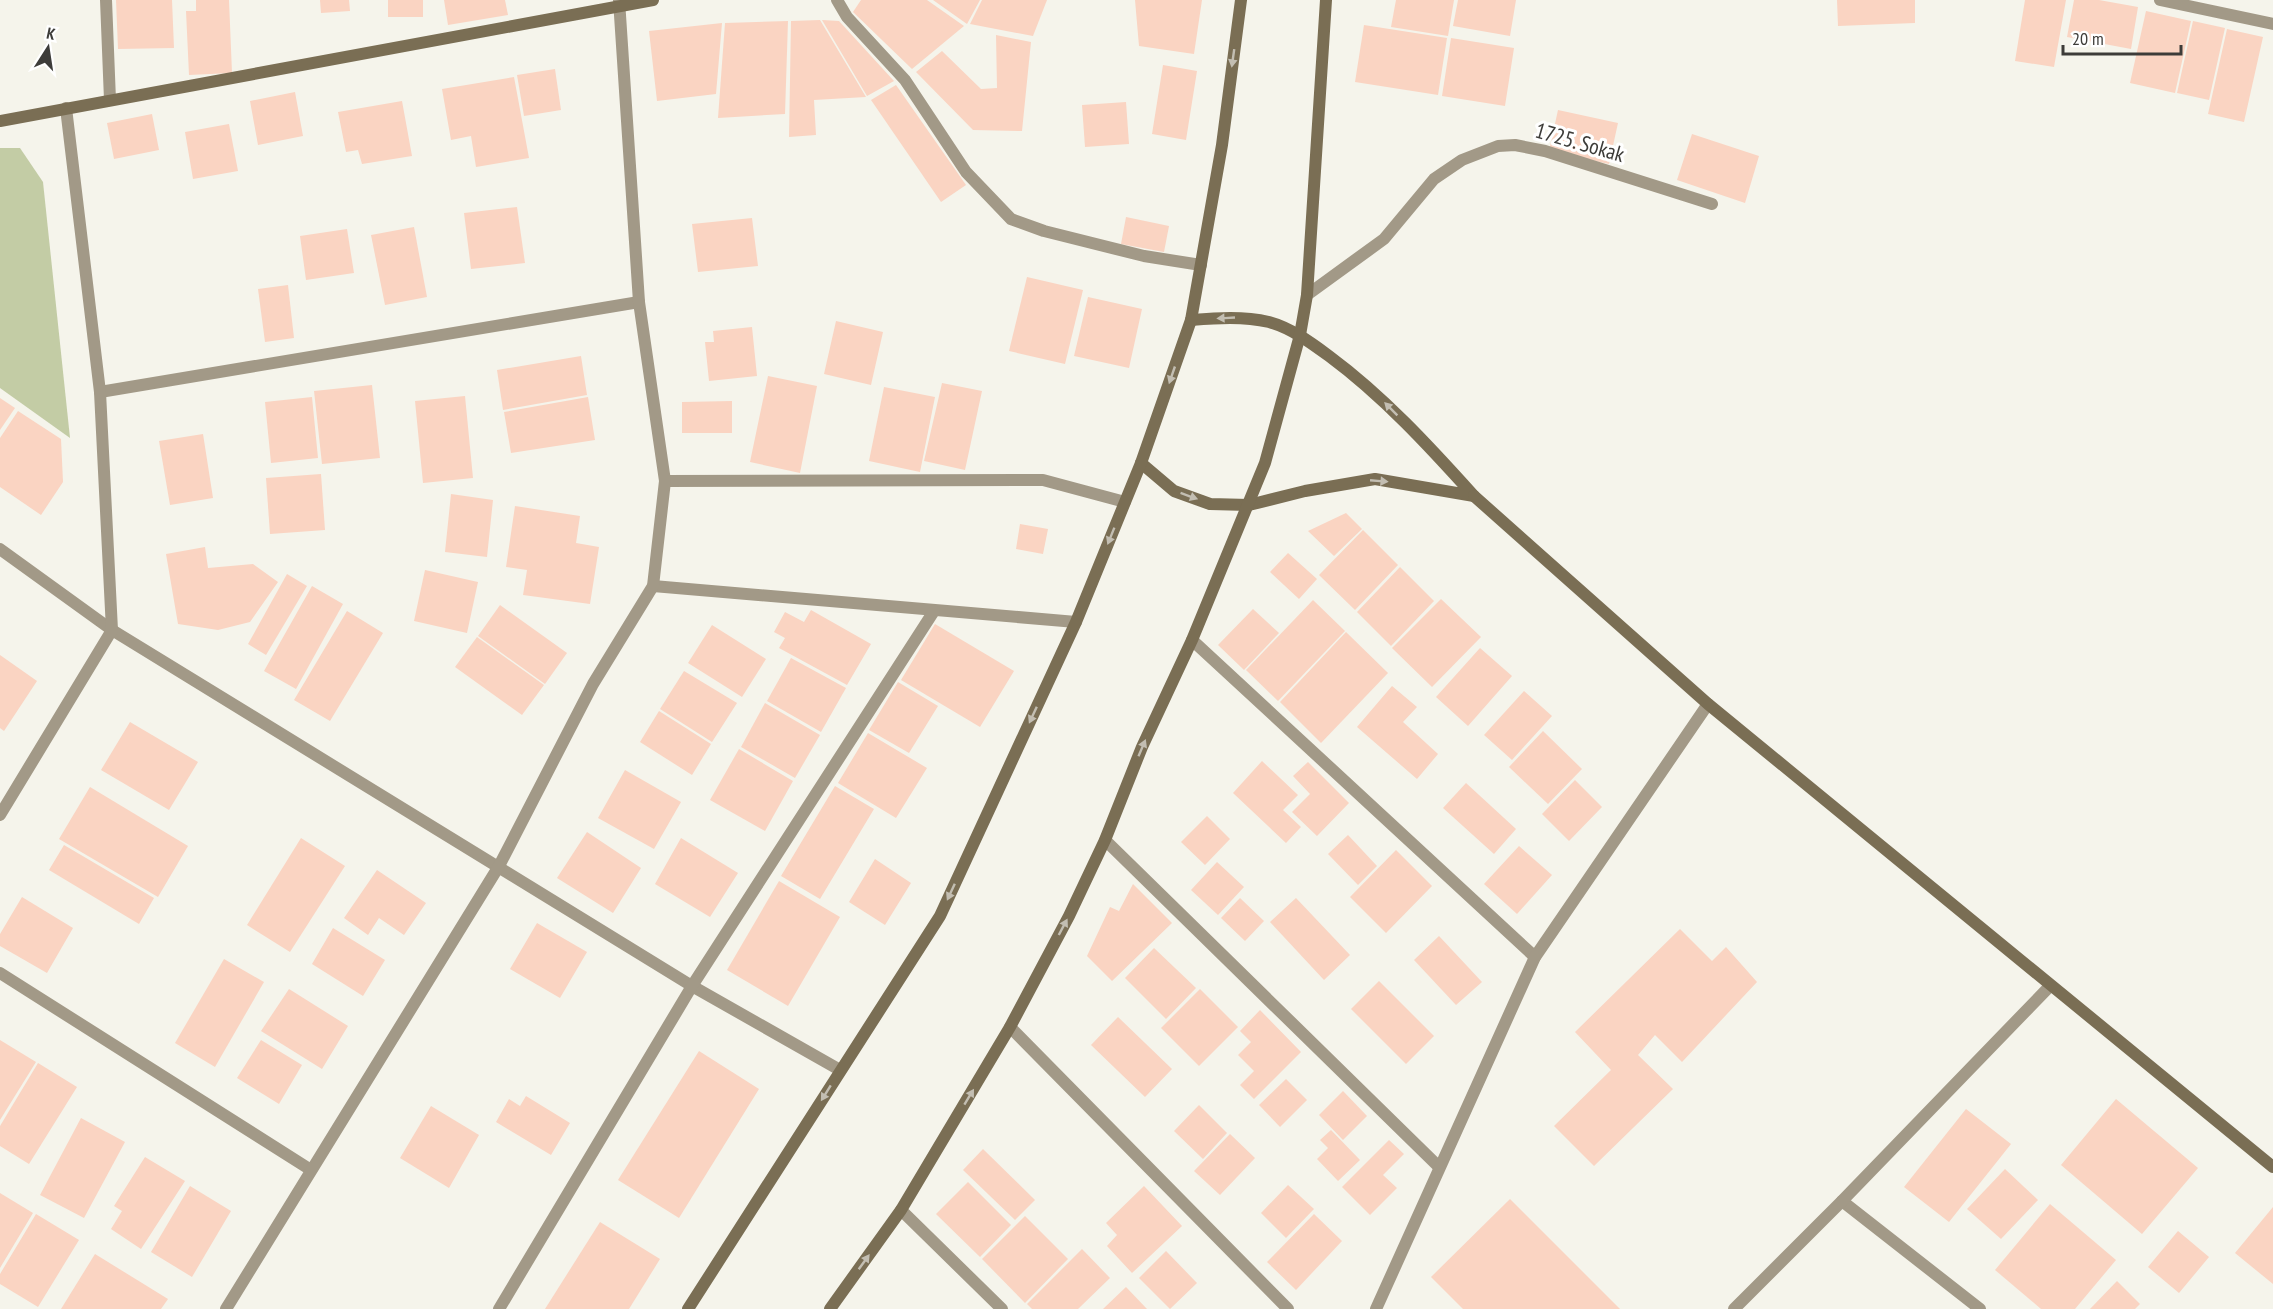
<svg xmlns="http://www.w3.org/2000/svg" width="2273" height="1309" font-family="'PT Sans Narrow',sans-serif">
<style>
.green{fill:#c3cca5}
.building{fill:#fad4c2}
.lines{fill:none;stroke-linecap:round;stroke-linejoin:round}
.street{stroke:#a29987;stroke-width:12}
.secondary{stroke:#7a6e54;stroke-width:12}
.oneway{fill:#c3beb2}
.labels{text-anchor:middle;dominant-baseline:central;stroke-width:6;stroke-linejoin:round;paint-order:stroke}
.street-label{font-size:22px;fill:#3d3c39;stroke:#fff}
</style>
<rect width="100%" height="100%" fill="#f5f4eb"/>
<!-- green -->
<path class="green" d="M0,148H20L43,182L70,438L0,388Z"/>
<!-- building -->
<g class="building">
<path d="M116,0H172L174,48L118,49Z"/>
<path d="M196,0H229L232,73L189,75L186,11H196Z"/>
<path d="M320,0H349L350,11L321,13Z"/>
<rect x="388" y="0" width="35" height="17"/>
<path d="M444,0H505L508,15L448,25Z"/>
<path d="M861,0H927L964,26L912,69L853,12Z"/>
<path d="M933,0H980L967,24Z"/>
<path d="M982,0H1047L1033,36L970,24Z"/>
<path d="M1135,0H1202L1194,54L1139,46Z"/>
<path d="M1396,0H1454L1448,36L1391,27Z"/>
<path d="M1458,0H1516L1510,36L1453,26Z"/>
<path d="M1837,0H1915V23L1838,26Z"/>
<path d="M2025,0H2066L2054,67L2015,61Z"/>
<path d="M2074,0H2099L2138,7L2131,49L2067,37Z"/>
<path d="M2146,11L2191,21L2175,93L2130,83Z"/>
<path d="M820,20L866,97L814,100L816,135L789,137L791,21Z"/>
<path d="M822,20L839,21L894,81L867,96Z"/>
<path d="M788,21L785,114L718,118L725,23Z"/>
<path d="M2193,21L2225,28L2209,100L2177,93Z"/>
<path d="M722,23L716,94L657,101L649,31Z"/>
<path d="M1364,25L1447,38L1438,95L1355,82Z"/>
<path d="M2227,29L2263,37L2244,122L2208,114Z"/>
<path d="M996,35L1031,42L1022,131L973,130L916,72L942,51L981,89L997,88Z"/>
<path d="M1451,38L1514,48L1505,106L1442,96Z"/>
<path d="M1163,65L1197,71L1186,140L1152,134Z"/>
<path d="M555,69L561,110L524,116L517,75Z"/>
<path d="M514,77L529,158L476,167L471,136L451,140L442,89Z"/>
<path d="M896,85L966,185L941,202L871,100Z"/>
<path d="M295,92L303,136L258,145L250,101Z"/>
<path d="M402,101L412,156L362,164L358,150L346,152L338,112Z"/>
<path d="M1126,102L1129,144L1085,147L1082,105Z"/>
<path d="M1558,110L1618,123L1609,164L1549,151Z"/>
<path d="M152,114L159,150L114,159L107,123Z"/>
<path d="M229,124L238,171L193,179L185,132Z"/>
<path d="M1692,134L1759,156L1745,203L1677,180Z"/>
<path d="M517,207L525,263L471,269L464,213Z"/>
<path d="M1126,217L1169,226L1164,252L1121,244Z"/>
<path d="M752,218L758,266L698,272L692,224Z"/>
<path d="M414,227L427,297L385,305L371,235Z"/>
<path d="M347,229L354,273L306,280L300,236Z"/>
<path d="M1027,277L1083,290L1065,364L1009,351Z"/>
<path d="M288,285L294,338L265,342L258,289Z"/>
<path d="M1088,297L1142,309L1129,368L1074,356Z"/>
<path d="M836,321L883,332L871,385L824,374Z"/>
<path d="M752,327L757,376L709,381L705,342H714L713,331Z"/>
<path d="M581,356L587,395L503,410L497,370Z"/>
<path d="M768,376L817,386L800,473L750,462Z"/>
<path d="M942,383L982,391L965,470L924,461Z"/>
<path d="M372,385L380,458L322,464L314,391Z"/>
<path d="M884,387L935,397L920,472L869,461Z"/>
<path d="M465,396L473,478L423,483L415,401Z"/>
<path d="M312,397L318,458L271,463L265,402Z"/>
<path d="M588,397L595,440L511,453L504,412Z"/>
<path d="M0,398L15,408L0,430Z"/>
<path d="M732,401V433H682V402Z"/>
<path d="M18,411L61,439L63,482L41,515L0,487V438Z"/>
<path d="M203,434L213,498L170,505L159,441Z"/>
<path d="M321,474L325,530L270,534L266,478Z"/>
<path d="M451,494L493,500L487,557L445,552Z"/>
<path d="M515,506L580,516L576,543L599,547L590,604L523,595L527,570L506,567Z"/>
<path d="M1346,513L1362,529L1334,556L1308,531Z"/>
<path d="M1020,524L1048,529L1043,554L1016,549Z"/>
<path d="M1363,530L1398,565L1355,610L1319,575Z"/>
<path d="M205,547L208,568L253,564L278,582L250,622L218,630L178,624L166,554Z"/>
<path d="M1288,553L1317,579L1299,599L1270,572Z"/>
<path d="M1400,567L1434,601L1391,646L1357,612Z"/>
<path d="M425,570L478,582L467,633L414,621Z"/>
<path d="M287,574L307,586L266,655L248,644Z"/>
<path d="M312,586L343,604L296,689L264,671Z"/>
<path d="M1441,599L1481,637L1432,687L1392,648Z"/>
<path d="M1313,600L1345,631L1278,701L1246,670Z"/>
<path d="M500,605L567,653L545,684L478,636Z"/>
<path d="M1253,609L1279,633L1244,670L1218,645Z"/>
<path d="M811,610L871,644L847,685L779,648L785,638L774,632L785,612L804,622Z"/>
<path d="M347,611L383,633L330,721L294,700Z"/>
<path d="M935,624L1014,671L980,727L901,680Z"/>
<path d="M712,625L766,659L742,697L688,663Z"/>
<path d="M1346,632L1388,673L1321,743L1280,702Z"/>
<path d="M477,637L544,685L522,715L455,667Z"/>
<path d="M1480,648L1512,676L1468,726L1436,697Z"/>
<path d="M0,655L37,681L4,731L0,728Z"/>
<path d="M791,658L846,688L821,732L767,701Z"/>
<path d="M684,671L737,703L712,742L660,709Z"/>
<path d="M898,682L938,706L909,753L869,730Z"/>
<path d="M1392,686L1417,707L1403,722L1438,754L1417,779L1357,727Z"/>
<path d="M1524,691L1552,716L1512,760L1484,735Z"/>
<path d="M765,703L820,735L795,778L741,747Z"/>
<path d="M659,711L711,744L692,775L640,742Z"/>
<path d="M130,722L198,762L169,810L101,770Z"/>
<path d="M1543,731L1582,769L1548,804L1509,767Z"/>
<path d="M868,733L927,768L896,818L838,783Z"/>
<path d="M739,749L793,781L765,831L710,800Z"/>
<path d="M1262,761L1298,795L1283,810L1301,827L1286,843L1233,793Z"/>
<path d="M1308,762L1349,803L1317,836L1292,812L1310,794L1293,776Z"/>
<path d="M625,770L681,802L654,849L598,818Z"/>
<path d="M1575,780L1602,807L1569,841L1542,814Z"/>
<path d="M1466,783L1516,829L1494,854L1443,808Z"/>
<path d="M835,786L874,809L820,899L781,876Z"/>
<path d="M90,787L188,846L158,897L59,839Z"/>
<path d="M1207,816L1230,839L1205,865L1181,842Z"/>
<path d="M587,832L641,868L613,913L557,878Z"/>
<path d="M1348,835L1377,866L1358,885L1328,854Z"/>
<path d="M301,838L345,866L290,952L247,925Z"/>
<path d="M681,838L738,873L710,917L655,884Z"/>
<path d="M64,845L154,898L139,924L49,870Z"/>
<path d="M1519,846L1552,875L1517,914L1484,884Z"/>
<path d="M1396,850L1432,886L1386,933L1350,897Z"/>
<path d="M875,859L911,883L885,925L849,902Z"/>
<path d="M1217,862L1244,887L1218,915L1191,890Z"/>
<path d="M377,870L426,903L404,935L379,918L368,935L344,918Z"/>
<path d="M779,881L840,917L788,1006L727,970Z"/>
<path d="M1133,884L1172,923L1112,981L1087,956L1110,907L1119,911Z"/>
<path d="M22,897L73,928L47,973L0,946V934Z"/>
<path d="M1240,898L1264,921L1245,941L1221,918Z"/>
<path d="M1296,898L1350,955L1324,980L1270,922Z"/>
<path d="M537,923L587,952L560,998L510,969Z"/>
<path d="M333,928L385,960L363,996L312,964Z"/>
<path d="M1680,929L1712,961L1726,947L1757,982L1682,1062L1655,1035L1638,1055L1673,1089L1594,1166L1554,1126L1611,1070L1575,1032Z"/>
<path d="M1439,936L1482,982L1456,1005L1414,960Z"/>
<path d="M1154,948L1196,988L1166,1019L1125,978Z"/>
<path d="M224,959L264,982L215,1067L175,1043Z"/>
<path d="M1379,981L1434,1036L1406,1064L1351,1009Z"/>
<path d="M289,989L348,1026L322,1069L261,1031Z"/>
<path d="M1200,989L1238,1027L1199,1066L1161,1028Z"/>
<path d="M1260,1010L1301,1052L1254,1099L1240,1085L1254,1071L1238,1055L1251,1042L1240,1031Z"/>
<path d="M1118,1017L1172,1069L1145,1097L1091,1045Z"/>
<path d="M0,1040L36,1062L0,1120Z"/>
<path d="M261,1040L302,1065L279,1104L237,1078Z"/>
<path d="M699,1051L759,1089L679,1218L618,1180Z"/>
<path d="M38,1063L77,1087L29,1164L0,1146V1126Z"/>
<path d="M1286,1079L1307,1100L1280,1127L1259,1105Z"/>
<path d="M1343,1091L1367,1116L1343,1140L1319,1115Z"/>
<path d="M526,1096L570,1123L551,1155L496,1122L509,1099L520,1106Z"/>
<path d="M2116,1099L2198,1168L2142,1234L2061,1165Z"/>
<path d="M1199,1105L1227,1133L1203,1159L1174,1131Z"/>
<path d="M431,1106L479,1135L449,1188L400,1158Z"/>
<path d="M1966,1109L2011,1144L1949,1222L1904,1187Z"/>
<path d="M81,1118L125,1142L84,1218L40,1195Z"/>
<path d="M1331,1130L1360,1160L1338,1181L1317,1159L1328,1148L1320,1140Z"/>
<path d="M1230,1134L1255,1158L1220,1195L1194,1171Z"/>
<path d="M1389,1140L1404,1154L1383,1175L1397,1188L1370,1215L1342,1187Z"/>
<path d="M983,1149L1035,1200L1015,1220L963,1170Z"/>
<path d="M145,1157L185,1181L141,1249L111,1229L122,1211L114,1206Z"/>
<path d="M2005,1169L2038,1200L2001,1239L1967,1209Z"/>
<path d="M968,1182L1011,1225L980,1257L936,1214Z"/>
<path d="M1288,1185L1314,1209L1286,1238L1261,1213Z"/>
<path d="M190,1186L231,1211L192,1277L151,1252Z"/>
<path d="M1144,1186L1182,1226L1132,1273L1107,1246L1117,1235L1106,1223Z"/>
<path d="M0,1193L33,1213L0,1268Z"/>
<path d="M1510,1199L1620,1309H1463L1431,1277Z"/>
<path d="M2050,1204L2116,1260L2075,1309H2041L1995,1270Z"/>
<path d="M2273,1207V1284L2235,1253Z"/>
<path d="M36,1214L79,1240L38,1307L0,1284V1274Z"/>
<path d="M1314,1214L1342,1241L1296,1290L1267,1262Z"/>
<path d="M1025,1216L1068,1259L1025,1303L982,1259Z"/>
<path d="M600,1222L660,1259L629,1309H545Z"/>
<path d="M2178,1231L2209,1257L2179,1293L2148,1267Z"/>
<path d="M1082,1249L1110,1278L1078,1309H1032L1027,1304Z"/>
<path d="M1166,1251L1197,1283L1170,1309L1139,1278Z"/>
<path d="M95,1254L168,1299L161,1309H61Z"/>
<path d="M2117,1281L2140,1304L2135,1309H2090Z"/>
<path d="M1126,1287L1147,1309H1103Z"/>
</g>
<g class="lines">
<!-- street -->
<g class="street">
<path d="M106,0L110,100"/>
<path d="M837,0L847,17L905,80L966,172L1011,219L1044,231L1144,256L1201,265"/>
<path d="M2160,0L2273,24"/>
<path d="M1307,295L1384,239L1434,179L1462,160L1498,146L1515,145L1545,151L1712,204"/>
<path d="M100,392L639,302"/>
<path d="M665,481L1043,480L1125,502"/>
<path d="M0,549L112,630L692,986L840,1070"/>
<path d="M653,586L1076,622"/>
<path d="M1192,640L1535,957"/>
<path d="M0,815L112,630L100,392L66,108"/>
<path d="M1105,840L1439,1167"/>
<path d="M0,973L311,1170"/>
<path d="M1010,1027L1288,1309"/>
<path d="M1842,1201L1980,1309"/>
<path d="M901,1210L1002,1309"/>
<path d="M226,1309L499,866L593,684L653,586L665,481L639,302L619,0"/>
<path d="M499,1309L692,986L934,611"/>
<path d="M1376,1309L1535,957L1708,704"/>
<path d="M1734,1309L1842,1201L2050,986"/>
</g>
<!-- secondary -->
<g class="secondary">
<path d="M0,121L653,0"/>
<path d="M1141,463L1174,491L1210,504L1249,505L1305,491L1375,479L1474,496C1429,446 1383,396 1329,356C1310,342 1291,328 1269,322C1243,316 1217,318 1191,320"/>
<path d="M1474,496L1708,704L2273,1167"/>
<path d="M688,1309L940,916L1076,622L1141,463L1191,320L1222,145L1241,0"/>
<path d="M830,1309L901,1210L1010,1027L1069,916L1105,840L1142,747L1192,640L1265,463L1300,335L1307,295L1326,0"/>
</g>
</g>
<!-- one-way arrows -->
<defs><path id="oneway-solid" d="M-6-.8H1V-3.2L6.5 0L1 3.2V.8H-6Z" transform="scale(1.5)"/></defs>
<g class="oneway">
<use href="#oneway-solid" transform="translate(1233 58) rotate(98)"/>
<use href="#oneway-solid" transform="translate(1226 318) rotate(177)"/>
<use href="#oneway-solid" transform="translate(1172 375) rotate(109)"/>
<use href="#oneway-solid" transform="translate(1391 409) rotate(-135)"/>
<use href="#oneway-solid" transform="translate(1379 481) rotate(5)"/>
<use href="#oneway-solid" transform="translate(1189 496) rotate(20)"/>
<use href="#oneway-solid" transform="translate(1111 536) rotate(112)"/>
<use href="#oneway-solid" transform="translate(1033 715) rotate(115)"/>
<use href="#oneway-solid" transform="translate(1142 748) rotate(-67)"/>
<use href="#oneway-solid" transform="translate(951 892) rotate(115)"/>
<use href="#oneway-solid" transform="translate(1063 927) rotate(-62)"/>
<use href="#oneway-solid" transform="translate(826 1093) rotate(122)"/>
<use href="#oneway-solid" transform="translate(969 1097) rotate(-59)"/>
<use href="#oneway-solid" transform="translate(864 1262) rotate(-54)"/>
</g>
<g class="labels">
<!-- street labels -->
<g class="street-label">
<text transform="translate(1580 142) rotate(16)">1725. Sokak</text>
</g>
</g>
<!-- north arrow -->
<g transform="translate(48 48) rotate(12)" stroke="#ffffff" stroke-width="4.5" paint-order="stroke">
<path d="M0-4.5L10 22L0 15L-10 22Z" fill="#3d3c39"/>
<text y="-9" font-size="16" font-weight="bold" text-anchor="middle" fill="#3d3c39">K</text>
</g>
<!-- scale -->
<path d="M2063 45v9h118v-9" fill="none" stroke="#3d3c39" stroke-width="3"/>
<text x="2072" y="45" font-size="18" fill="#3d3c39" stroke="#ffffff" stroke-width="4.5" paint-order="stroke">20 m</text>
</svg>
